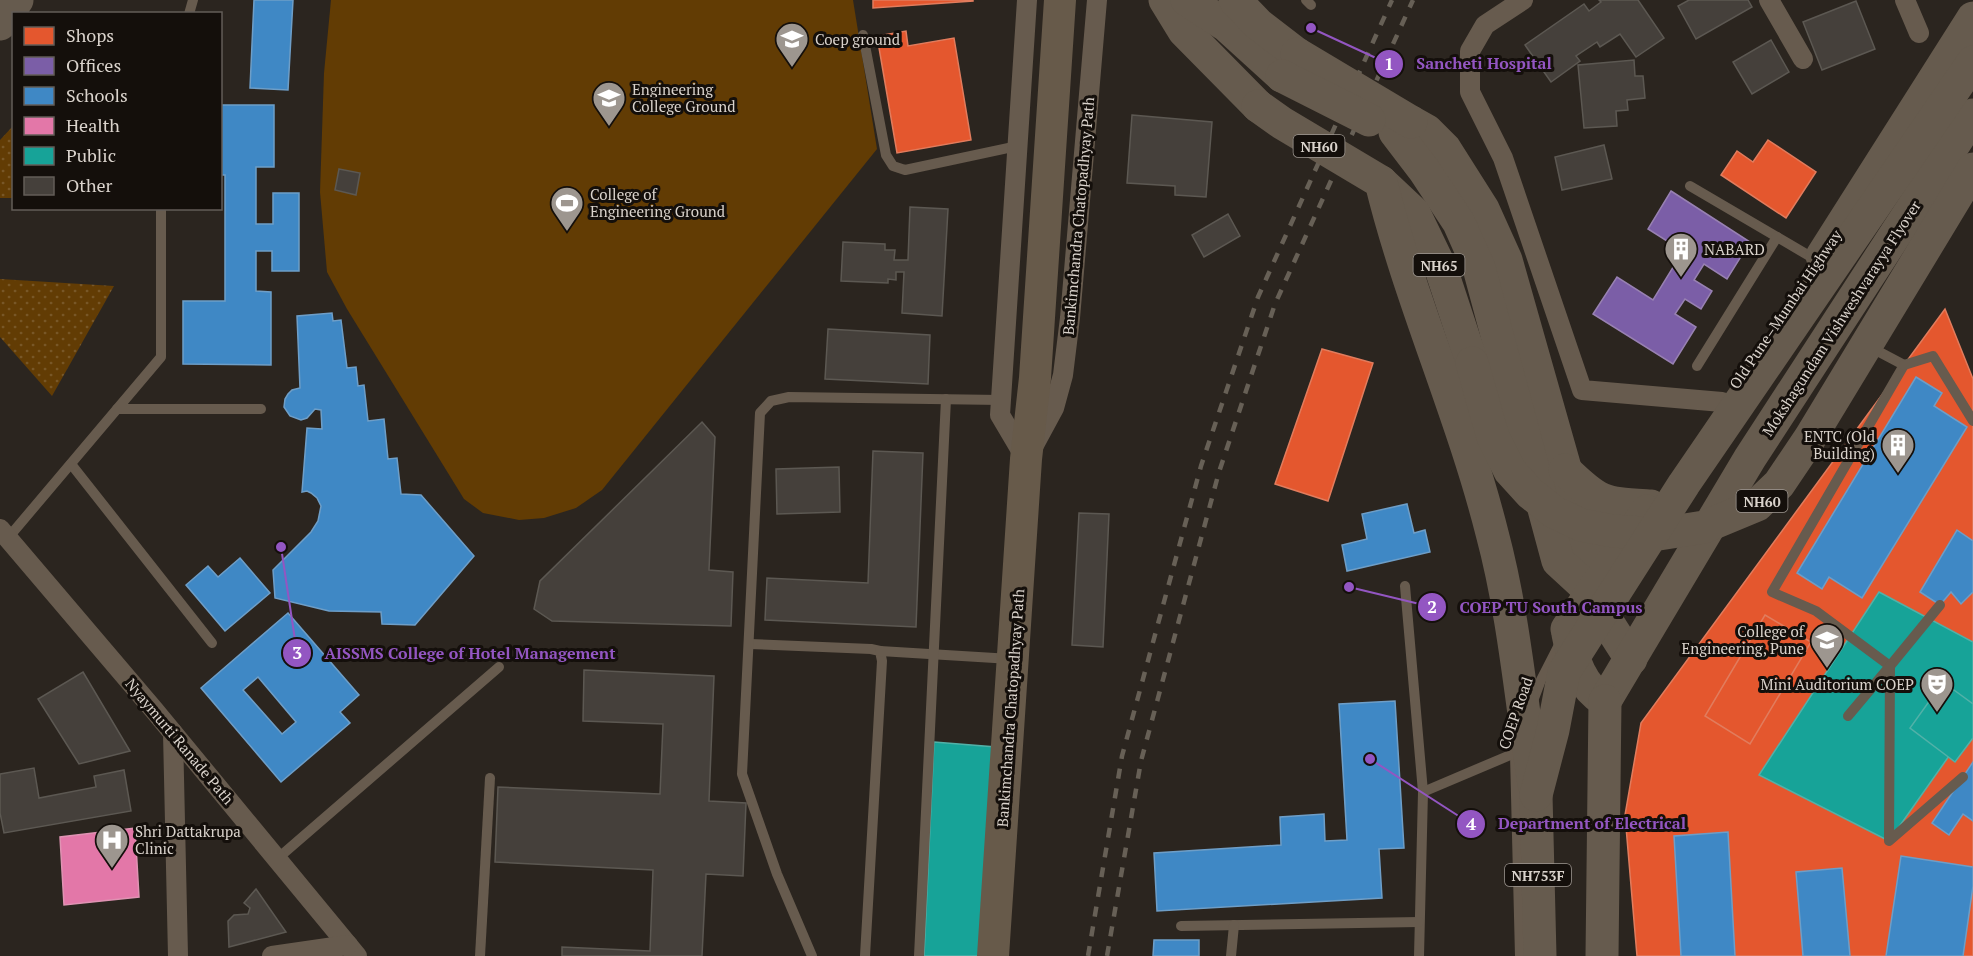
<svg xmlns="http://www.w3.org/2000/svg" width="1973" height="956" font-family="'PT Serif',serif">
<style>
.grass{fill:url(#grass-dots)}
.pitch{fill:#623c04}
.shops{fill:#e4572e;stroke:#e17c5d;stroke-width:1.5}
.offices{fill:#7b5ea7;stroke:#9881b2;stroke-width:1.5}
.schools{fill:#3f88c5;stroke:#6e9ec7;stroke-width:1.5;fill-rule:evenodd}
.health{fill:#e377a8;stroke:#e093b3;stroke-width:1.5}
.public{fill:#17a398;stroke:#52b1a8;stroke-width:1.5}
.building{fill:#45403b;stroke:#5c5852;stroke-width:1.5}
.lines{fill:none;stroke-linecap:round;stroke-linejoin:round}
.service{stroke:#675b4e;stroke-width:10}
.minor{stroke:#675b4e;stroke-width:20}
.primary{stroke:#675a4a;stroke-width:32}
.trunk{stroke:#665b4e;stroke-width:33}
.rail{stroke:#676056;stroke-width:4.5;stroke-dasharray:10 10;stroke-linecap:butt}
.trunk-bridge{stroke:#665b4e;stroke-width:33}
.labels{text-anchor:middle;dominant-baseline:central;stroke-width:6;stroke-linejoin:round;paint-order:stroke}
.shield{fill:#140f0b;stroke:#9f9892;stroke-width:1.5}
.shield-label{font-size:14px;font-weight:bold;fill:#dad3cc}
.poi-label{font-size:15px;fill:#dad3cc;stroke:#140f0b;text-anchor:start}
.street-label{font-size:15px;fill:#dad3cc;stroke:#140f0b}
.leader{fill:none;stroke:#9356c2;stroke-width:2}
.callout-dot{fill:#9356c2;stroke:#140f0b;stroke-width:2}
.mark-label{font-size:18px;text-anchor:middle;font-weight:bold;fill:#fff}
.callout-label{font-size:16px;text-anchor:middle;font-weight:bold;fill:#9356c2;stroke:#140f0b;stroke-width:6;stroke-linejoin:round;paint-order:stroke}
</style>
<defs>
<pattern id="grass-dots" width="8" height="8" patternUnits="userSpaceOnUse" patternTransform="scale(1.5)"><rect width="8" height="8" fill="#623c04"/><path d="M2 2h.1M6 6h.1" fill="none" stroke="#785727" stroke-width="1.8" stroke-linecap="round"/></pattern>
</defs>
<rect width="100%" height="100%" fill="#2b251f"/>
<!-- grass -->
<g class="grass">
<path d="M13,126V198H0V140Z"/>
<path d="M0,279L114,286L52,396L0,337Z"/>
</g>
<!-- pitch -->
<path class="pitch" d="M331,0H853L877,149L602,490L576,508L544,518L519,520L483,513L464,499L347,309L327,272L320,192L324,73Z"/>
<!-- shops -->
<g class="shops">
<path d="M873,0H973V1L873,8Z"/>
<path d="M906,31L908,46L954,38L971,140L897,153L877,36Z"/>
<path d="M1768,140L1816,172L1786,218L1721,175L1737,151L1753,162Z"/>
<path d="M1945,309L1973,379V956H1637L1625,815L1641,723Z"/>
<path d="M1322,349L1373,363L1328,501L1275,484Z"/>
<path d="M1765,615L1811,642L1750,744L1705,716Z"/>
</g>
<!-- offices -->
<path class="offices" d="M1671,191L1750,242L1727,279L1704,264L1694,280L1712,291L1701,309L1685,299L1675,314L1696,327L1673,364L1593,314L1617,277L1653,300L1683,251L1648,229Z"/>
<!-- schools -->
<g class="schools">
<path d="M254,0H293L288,90L250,88Z"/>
<path d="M220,105H274V167H256V224H273V193H299V271H272V251H256V291L271,292V365L183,364V301H225V175H220Z"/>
<path d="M332,313L333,321L341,320L347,368L356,367L358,386L364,385L368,421L384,419L388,459L397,458L401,494L421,495L474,556L415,625L382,624L381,612L329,611L275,598L273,570L311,532L318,521L321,506L317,498L311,493L307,491L302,492L307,428L322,429L321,410L315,409L307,418L301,420L290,416L284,407L285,399L288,394L292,390L300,388L297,316Z"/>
<path d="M1916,377L1942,393L1934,406L1967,427L1862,598L1829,577L1822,589L1797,573Z"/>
<path d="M1407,504L1414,533L1425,530L1430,552L1347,571L1342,545L1367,539L1362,514Z"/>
<path d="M1957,530L1973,541V592L1961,604L1951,592L1940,605L1920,592Z"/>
<path d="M240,558L270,593L225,631L186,585L208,566L218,577Z"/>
<path d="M288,613L359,695L340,712L350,723L281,782L201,688ZM258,677L296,722L282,734L243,690Z"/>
<path d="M1818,698L1866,726L1843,767L1794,740Z"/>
<path d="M1395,701L1404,848L1379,849L1382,898L1157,911L1154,853L1281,845L1280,817L1324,814L1325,841L1347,840L1339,704Z"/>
<path d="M1872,733L1914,760L1885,805L1844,779Z"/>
<path d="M1973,762V821L1963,814L1949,835L1932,823Z"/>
<path d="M1728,832L1735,956H1681L1674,836Z"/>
<path d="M1901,856L1973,867V886L1963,956H1886Z"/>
<path d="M1842,868L1850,956H1803L1796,872Z"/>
<path d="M1154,940H1199V956H1153Z"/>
</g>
<!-- health -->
<path class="health" d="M135,828L139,897L64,905L60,837Z"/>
<!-- public -->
<g class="public">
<path d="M1879,592L1973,642V722L1889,841L1759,775Z"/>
<path d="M1943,682L1973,704V738L1955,762L1910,728Z"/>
<path d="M934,742L996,747L982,956H924Z"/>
</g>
<!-- building -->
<g class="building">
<path d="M1599,0H1638L1664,38L1636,57L1620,34L1600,47L1597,42L1576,56L1580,61L1551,82L1525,45L1584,4L1589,11L1601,2Z"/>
<path d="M1689,0H1748L1752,7L1696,39L1678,6Z"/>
<path d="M1856,1L1875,49L1822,70L1803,22Z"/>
<path d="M1771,40L1789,72L1752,94L1733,62Z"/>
<path d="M1634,60L1635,76H1643L1645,98L1627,100L1628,110L1616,111L1617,126L1584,128L1578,65Z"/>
<path d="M1132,115L1212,122L1206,197L1175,195V186L1127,183Z"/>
<path d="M1604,145L1612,179L1562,190L1555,157Z"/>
<path d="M339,169L360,173L356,195L335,190Z"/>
<path d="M910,207L948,209L942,316L902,313L904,272H896V280L888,279V283L841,281L843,242L885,244V250H895L894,260H908Z"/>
<path d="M1228,214L1240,236L1204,257L1192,235Z"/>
<path d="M828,329L930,335L928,384L825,379Z"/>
<path d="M702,422L715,437L709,570L733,572L731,626L552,621L534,609L540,581Z"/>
<path d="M873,451L923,453L916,627L765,620L767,578L868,583Z"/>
<path d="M839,467L840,512L777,514L776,469Z"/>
<path d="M1079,513L1109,514L1103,647L1072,645Z"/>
<path d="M584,670L714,676L709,801L746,803L743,876L706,874L702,956H562V947L650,951L653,870L495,862L498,787L660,794L663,724L583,721Z"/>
<path d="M83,672L130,751L79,764L38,699Z"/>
<path d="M34,768L39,798L96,787L94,776L124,770L131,811L4,833L0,813V774Z"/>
<path d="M256,889L286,932L229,947L228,921L234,915L248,914L250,908L244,903Z"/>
</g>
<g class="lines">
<!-- service -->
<g class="service">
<path d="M1306,0L1311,5"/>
<path d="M189,14L193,0"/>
<path d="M863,35L886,155L893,166L905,170L1018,146"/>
<path d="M1690,186L1818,261"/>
<path d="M1868,346L1904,365L1772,592L1816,611L1890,666L1940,605"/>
<path d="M1904,365L1933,356L1973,421"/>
<path d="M1697,366L1777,237"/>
<path d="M117,409H261"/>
<path d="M71,464L212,643"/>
<path d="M8,538L161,357V208"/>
<path d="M1405,586L1423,792L1419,956"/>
<path d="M749,644L871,649L880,651L882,661L865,956"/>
<path d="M880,651L1011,659"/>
<path d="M1890,666L1889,841L1963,777"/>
<path d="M1533,701L1541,680L1562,639"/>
<path d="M1848,716L1890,666"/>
<path d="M1515,755L1520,956"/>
<path d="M1423,792L1515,753"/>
<path d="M277,859L499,667"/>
<path d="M1181,926L1419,922"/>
<path d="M480,956L490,778"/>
<path d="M812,956L777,874L742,774L760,413L771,401L789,397L1001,400"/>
<path d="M919,956L946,399"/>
<path d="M1231,956L1234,925"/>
</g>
<!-- minor -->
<g class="minor">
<path d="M1523,0L1485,25L1470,51V92L1503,158L1582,390L1722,402"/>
<path d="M1769,0L1803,59"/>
<path d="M1905,0L1919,33"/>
<path d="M1034,445L1054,408L1063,375L1070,318L1097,0"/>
<path d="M1026,459L1000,415L1027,0"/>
<path d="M0,529L154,710L357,956"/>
<path d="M173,733L178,956"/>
<path d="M272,956L348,945"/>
</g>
<!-- primary -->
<path class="primary" d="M993,956L1026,459L1035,378L1060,0"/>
<!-- trunk -->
<g class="trunk">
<path d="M1165,0L1184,31L1258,106"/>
<path d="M1187,0L1227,26L1282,76"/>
<path d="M1235,0L1258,24L1297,54"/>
<path d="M0,24L17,0"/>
<path d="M1411,122L1427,131L1445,149L1483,209L1506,260L1588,549L1583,584L1631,659"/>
<path d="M1395,132L1424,170L1459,223L1479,268L1558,561L1583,584"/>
<path d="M1381,182L1414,213L1441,269L1472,363"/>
<path d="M1822,256L1973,18"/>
<path d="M1565,470C1600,504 1603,503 1651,506"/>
<path d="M1567,629L1647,511"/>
<path d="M1568,634C1573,661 1581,686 1605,701"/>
<path d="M1605,701L1750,458L1973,115"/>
<path d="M1536,795L1540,956"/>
<path d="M1602,956L1605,701"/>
</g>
<!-- rail -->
<g class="rail">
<path d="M1088,956L1122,756L1201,466L1258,297L1392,0"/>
<path d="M1107,956L1141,761L1219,472L1275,304L1413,0"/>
</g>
<!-- trunk-bridge -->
<g class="trunk-bridge">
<path d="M1297,54L1411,122"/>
<path d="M1282,76L1369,120"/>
<path d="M1258,106L1282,123L1381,182C1410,301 1462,414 1492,533C1514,615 1521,701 1534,784"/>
<path d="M1472,363L1493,437L1510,471L1530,493L1554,512L1581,525L1613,531L1659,534L1704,527L1757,505L1779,484L1810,438L1973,169"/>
<path d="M1536,795L1553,730L1564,672L1684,484L1973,62"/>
</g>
</g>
<!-- icons -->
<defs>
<symbol id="university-pin" viewBox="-11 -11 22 30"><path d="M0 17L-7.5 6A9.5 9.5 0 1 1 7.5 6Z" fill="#9d968f" stroke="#140f0b"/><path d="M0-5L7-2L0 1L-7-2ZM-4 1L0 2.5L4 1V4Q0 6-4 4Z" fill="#fff"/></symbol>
<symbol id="stadium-pin" viewBox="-11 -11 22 30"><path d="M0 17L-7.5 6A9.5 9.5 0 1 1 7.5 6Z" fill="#9d968f" stroke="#140f0b"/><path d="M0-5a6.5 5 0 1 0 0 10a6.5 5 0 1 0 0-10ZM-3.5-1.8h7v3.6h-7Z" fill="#fff"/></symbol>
<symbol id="building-pin" viewBox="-11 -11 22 30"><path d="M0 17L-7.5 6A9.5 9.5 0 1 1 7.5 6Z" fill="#9d968f" stroke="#140f0b"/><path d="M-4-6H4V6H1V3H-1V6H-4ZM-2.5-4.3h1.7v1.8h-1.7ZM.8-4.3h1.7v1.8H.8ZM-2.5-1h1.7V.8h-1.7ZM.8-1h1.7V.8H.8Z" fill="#fff"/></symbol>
<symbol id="theatre-pin" viewBox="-11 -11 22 30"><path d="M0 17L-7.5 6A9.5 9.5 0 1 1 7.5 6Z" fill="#9d968f" stroke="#140f0b"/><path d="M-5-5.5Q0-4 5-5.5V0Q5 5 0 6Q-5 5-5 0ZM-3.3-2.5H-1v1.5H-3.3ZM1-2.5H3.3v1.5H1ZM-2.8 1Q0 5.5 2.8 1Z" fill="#fff"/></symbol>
<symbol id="hospital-pin" viewBox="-11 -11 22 30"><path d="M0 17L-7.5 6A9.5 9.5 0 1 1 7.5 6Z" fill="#9d968f" stroke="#140f0b"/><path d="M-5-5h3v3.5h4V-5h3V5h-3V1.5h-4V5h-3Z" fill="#fff"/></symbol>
</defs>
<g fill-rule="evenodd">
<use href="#university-pin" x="773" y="20" width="38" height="52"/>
<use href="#university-pin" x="590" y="79" width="38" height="52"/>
<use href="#stadium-pin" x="548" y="184" width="38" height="52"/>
<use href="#building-pin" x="1662" y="230" width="38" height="52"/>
<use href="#building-pin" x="1879" y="426" width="38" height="52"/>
<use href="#university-pin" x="1808" y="621" width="38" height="52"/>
<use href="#theatre-pin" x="1918" y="665" width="38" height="52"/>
<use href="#hospital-pin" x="93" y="821" width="38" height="52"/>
</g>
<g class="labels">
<!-- shield labels -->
<g class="shield">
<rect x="1293.5" y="135" width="51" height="22" rx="4.5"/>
<rect x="1413.5" y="254" width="51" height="22" rx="4.5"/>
<rect x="1736.5" y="490" width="51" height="22" rx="4.5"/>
<rect x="1505" y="864" width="66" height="22" rx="4.5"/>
</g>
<g class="shield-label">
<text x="1319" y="146">NH60</text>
<text x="1439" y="265">NH65</text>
<text x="1762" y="501">NH60</text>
<text x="1538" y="875">NH753F</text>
</g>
<!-- poi labels -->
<g class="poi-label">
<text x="815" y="39">Coep ground</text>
<text x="632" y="89">Engineering<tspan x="632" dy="17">College Ground</tspan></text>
<text x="590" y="194">College of<tspan x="590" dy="17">Engineering Ground</tspan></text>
<text x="1704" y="249">NABARD</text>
<text x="1875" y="436" text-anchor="end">ENTC (Old<tspan x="1875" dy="17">Building)</tspan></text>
<text x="1804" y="631" text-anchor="end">College of<tspan x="1804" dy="17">Engineering, Pune</tspan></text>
<text x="1914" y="684" text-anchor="end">Mini Auditorium COEP</text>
<text x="135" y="831">Shri Dattakrupa<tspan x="135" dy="17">Clinic</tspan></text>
</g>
<!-- street labels -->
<g class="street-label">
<text transform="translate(1078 216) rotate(-85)">Bankimchandra Chatopadhyay Path</text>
<text transform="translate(1785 309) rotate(-56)">Old Pune–Mumbai Highway</text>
<text transform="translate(1841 318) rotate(-57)">Mokshagundam Vishweshvarayya Flyover</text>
<text transform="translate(1010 708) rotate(-86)">Bankimchandra Chatopadhyay Path</text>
<text transform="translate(1515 713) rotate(-71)">COEP Road</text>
<text transform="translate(180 741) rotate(50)">Nyaymurti Ranade Path</text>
</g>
</g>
<!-- callouts -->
<path class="leader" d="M1311 28L1389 64M1349 587L1432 607M281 547L297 653M1370 759L1471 824"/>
<g class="callout-dot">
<circle cx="1311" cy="28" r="6"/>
<circle cx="1349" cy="587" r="6"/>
<circle cx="281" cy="547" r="6"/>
<circle cx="1370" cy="759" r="6"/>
<circle cx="1389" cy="64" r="15"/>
<circle cx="1432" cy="607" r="15"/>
<circle cx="297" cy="653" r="15"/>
<circle cx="1471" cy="824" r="15"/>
</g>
<g class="mark-label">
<text x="1389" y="70">1</text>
<text x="1432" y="613">2</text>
<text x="297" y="659">3</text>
<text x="1471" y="830">4</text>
</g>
<g class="callout-label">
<text x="1484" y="69">Sancheti Hospital</text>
<text x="1551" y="613">COEP TU South Campus</text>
<text x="470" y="659">AISSMS College of Hotel Management</text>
<text x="1592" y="829">Department of Electrical</text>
</g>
<!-- legend -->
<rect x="12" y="12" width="210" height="198" fill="#140f0b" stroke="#635d58" stroke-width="1.5"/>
<rect x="24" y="27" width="30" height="18" fill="#e4572e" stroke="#635d58" stroke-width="1.5"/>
<text x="66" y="42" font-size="18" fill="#dad3cc">Shops</text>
<rect x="24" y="57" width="30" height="18" fill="#7b5ea7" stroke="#635d58" stroke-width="1.5"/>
<text x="66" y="72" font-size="18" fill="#dad3cc">Offices</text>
<rect x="24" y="87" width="30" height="18" fill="#3f88c5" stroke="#635d58" stroke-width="1.5"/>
<text x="66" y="102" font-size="18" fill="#dad3cc">Schools</text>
<rect x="24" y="117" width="30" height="18" fill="#e377a8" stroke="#635d58" stroke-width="1.5"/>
<text x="66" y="132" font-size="18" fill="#dad3cc">Health</text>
<rect x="24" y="147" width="30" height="18" fill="#17a398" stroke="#635d58" stroke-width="1.5"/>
<text x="66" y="162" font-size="18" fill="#dad3cc">Public</text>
<rect x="24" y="177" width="30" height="18" fill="#45403b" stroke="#635d58" stroke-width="1.5"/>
<text x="66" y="192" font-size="18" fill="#dad3cc">Other</text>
</svg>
